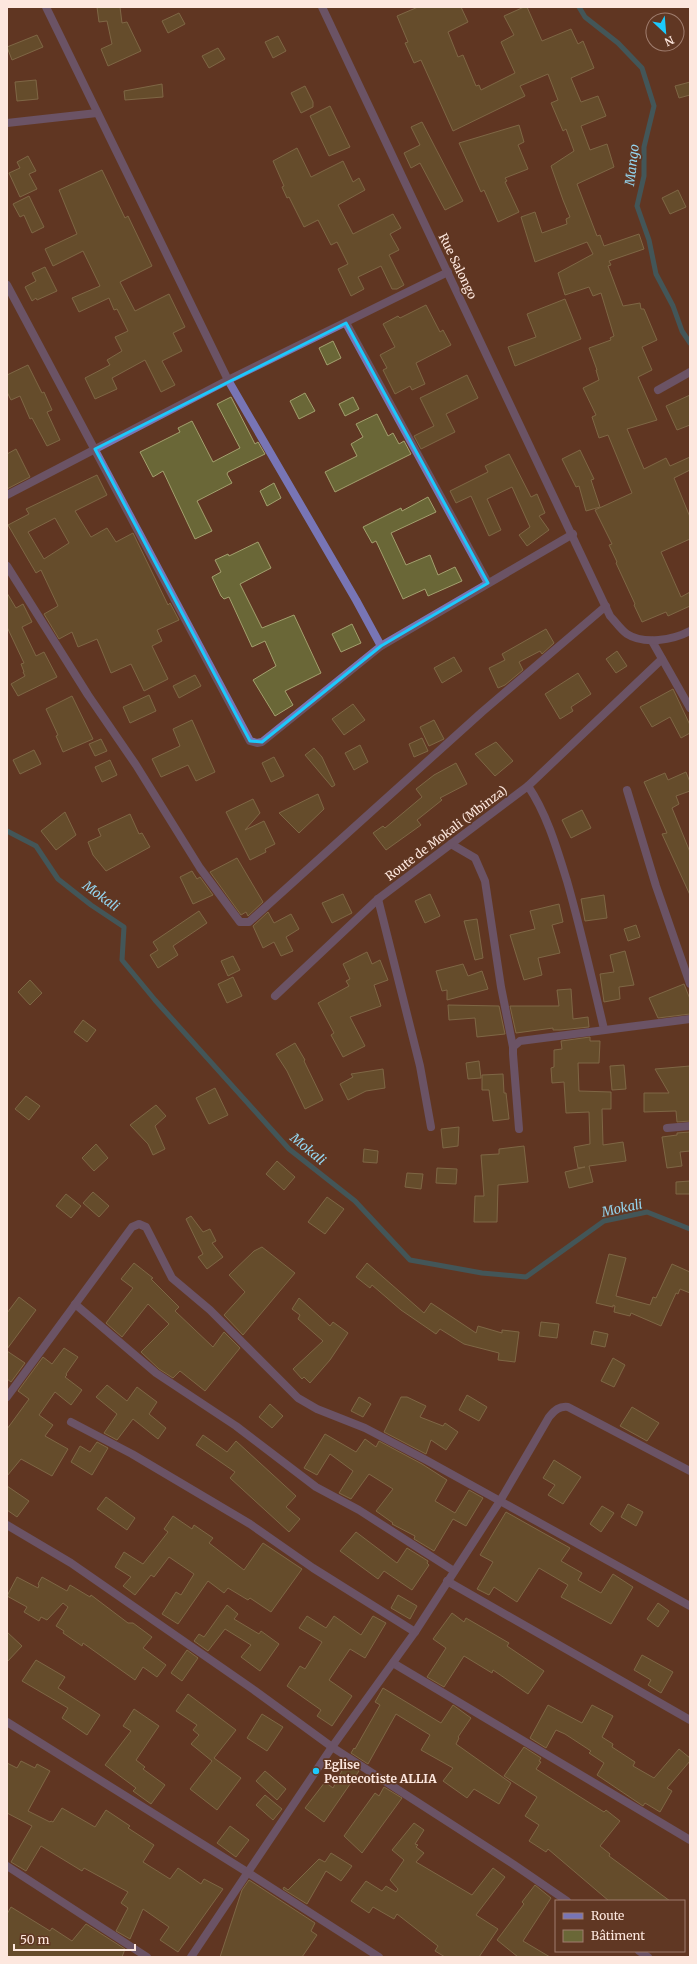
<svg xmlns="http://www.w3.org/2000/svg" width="697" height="1964" font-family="Merriweather,serif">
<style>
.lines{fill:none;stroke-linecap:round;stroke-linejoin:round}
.stream{stroke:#217c9a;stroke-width:5}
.building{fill:#6a6737;stroke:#a3a06e;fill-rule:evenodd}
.pedestrian{stroke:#7875b5;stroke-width:8}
.minor{stroke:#7875b5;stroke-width:8}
.tertiary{stroke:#7875b5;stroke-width:8}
.marked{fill:none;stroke:#1cc9fc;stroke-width:3;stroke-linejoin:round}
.poi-dot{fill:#1cc9fc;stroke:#603723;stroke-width:1.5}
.labels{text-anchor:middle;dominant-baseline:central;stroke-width:3.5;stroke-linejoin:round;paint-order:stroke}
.street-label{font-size:12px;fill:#fde7de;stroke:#603723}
.poi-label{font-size:12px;font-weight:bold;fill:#fde7de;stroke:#603723;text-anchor:start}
.water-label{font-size:13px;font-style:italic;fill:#94d4ee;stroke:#603723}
</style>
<rect width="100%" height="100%" fill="#603723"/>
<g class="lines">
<!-- stream -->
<g class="stream">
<path d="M579,7L585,17L618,43L642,68L654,106L644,147V176L637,206L649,240L656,274L673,306L682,331L690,343"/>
<path d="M7,831L36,846L58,879L91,905L124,927L122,960L155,1000L289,1149L355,1201L410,1260L482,1273L526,1277L604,1221L647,1212L690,1229"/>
</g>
</g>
<!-- building -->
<g class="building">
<path d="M97,7H120L122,23L127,22L141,51L108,66L101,49L112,44L107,21L99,22Z"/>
<path d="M418,7H461L468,22L448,32L458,57L463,55L476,86L479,85L481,90L515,73L501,42L514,35L504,16L524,7H527L542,41L571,29L578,44L583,41L594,68L571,78L581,102L598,96L606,116L581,126L590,150L607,144L614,167L577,184L597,236L600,235L604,246L639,234L644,249L609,261L611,265L608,266L623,306L640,303L641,309H644L657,340L642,347L652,370L638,377L657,420L627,429L644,469L666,458L670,466L690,457V470L674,478L690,517V539L661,552L681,597L690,592V606L668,616L666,612L642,622L634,605L635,604L616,563L617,562L609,545L612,544L595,510L632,493L608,435L599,438L592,417L596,415L583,388L599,380L596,370H597L589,348L611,340L610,338L614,336L601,293L593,296L589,287L565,295L558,273L593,254L587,242L535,262L521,217L535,212L542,233L567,224L566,219L570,217L563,200L551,166L574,151L566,129L563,131L551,103L558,100L548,74L520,86L525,96L453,131L421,60L414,63L405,43L408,42L397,16Z"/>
<path d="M179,13L185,24L168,33L162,21Z"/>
<path d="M37,35L43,47L12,60L7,47Z"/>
<path d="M278,36L286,51L273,58L265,42Z"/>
<path d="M218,48L225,59L209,68L202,56Z"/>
<path d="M36,80L38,99L17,101L15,82Z"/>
<path d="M690,82V95L679,98L675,86Z"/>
<path d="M162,84L163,97L125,100L124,91Z"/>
<path d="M305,86L313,102V107L301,113L291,93Z"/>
<path d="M330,106L350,147L329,156L310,116Z"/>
<path d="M422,122L463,201L445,210L420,163L411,168L404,153L420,145L411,127Z"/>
<path d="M519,125L524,142L518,145L528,169L505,178L507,181L505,182L519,212L498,222L484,190L481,192L459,143Z"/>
<path d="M297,148L311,177L343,161L353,182L359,178L365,190L338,205L353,234L393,214L401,228L390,234L399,250L389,255L404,285L397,289H392L381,266L358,277L364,289L351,296L338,269L348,264L337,242L331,245L318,220L304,227L289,197L287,198L282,187L284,186L273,161Z"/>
<path d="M28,156L36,171L29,174L37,189L20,197L9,173L20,168L17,162Z"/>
<path d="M102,170L125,218L128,216L152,266L120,282L135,311L169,294L185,327L173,333L182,351L162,361L175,385L161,392L145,360L112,378L117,389L95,399L85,378L110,365L107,360L122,351L115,337L128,331L117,309L114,310L109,298L79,312L72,298L100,286L83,251L53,266L45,249L77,234L59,190Z"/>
<path d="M678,190L686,207L670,214L662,198Z"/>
<path d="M29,196L44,227L32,233L24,215L20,217L13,204Z"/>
<path d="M45,267L57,291L37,300L36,298L32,301L25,287L36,281L32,273Z"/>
<path d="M565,299L581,339L515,366L508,347L536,337L527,314Z"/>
<path d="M426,305L440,332L443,330L451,345L416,363L425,384L412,390L410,386L395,394L383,370L387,368L380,355L395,347L383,324L398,316L400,318Z"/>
<path d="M333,341L341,358L327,365L319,348Z"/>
<path d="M28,365L42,393L44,392L52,410L47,412L60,440L47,446L32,418L30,419L20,396L11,400L7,392V375Z"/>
<path d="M467,375L478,398L446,414L455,432L421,449L414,436L434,426L420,398Z"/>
<path d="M305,393L315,411L299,419L290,401Z"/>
<path d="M690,395V425L677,430L666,406Z"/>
<path d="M231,397L255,444L258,442L265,454L228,472L227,474L232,483L197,501L212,531L195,539L163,471L153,477L140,452L180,432L178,428L192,421L213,462L240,448L217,404Z"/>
<path d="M353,397L359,409L345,416L339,404Z"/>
<path d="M377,414L388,436L393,433L399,444L404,441L411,454L335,492L325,472L357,456L351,444L363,437L356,424Z"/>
<path d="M16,449L30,477L7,489V454Z"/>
<path d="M580,450L594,479L591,480L600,507L586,511L579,486L576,487L562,459Z"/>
<path d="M509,454L531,497L537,494L545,513L539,516L549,530L527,546L519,535L530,527L512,487L487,499L501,530L489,536L471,496L456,503L450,491L488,472L485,466Z"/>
<path d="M97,475L107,495L75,511L91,537L107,528L116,542L133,533L168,605L170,603L179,620L157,630L162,641L152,646L168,679L144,691L131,664L111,673L97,639L78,647L72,632L59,639L44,614L58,606L41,570L36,573L8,525L29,514L26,509ZM55,518L69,543L44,559L28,532Z"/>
<path d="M274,483L281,498L267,506L260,491Z"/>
<path d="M428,497L436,512L391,533L406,565L430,555L438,575L455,567L462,581L428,596L425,589L403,599L376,541L372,543L363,527L401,508L402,511Z"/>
<path d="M258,542L271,568L240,584L262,628L294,615L321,673L285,691L293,705L275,716L253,680L276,666L265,641L252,647L229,597L224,599L221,596L212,577L221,572L215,560L228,554L229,556Z"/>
<path d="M7,593L16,608L23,604L32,622L22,627L36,656L44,652L57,677L18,696L11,684L25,676L23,672H24L21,664L24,663L7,627Z"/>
<path d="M352,624L361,643L341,652L332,634Z"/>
<path d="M546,629L554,643L542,654L540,651L519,662L523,670L505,685L498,688L489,668L505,660L502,654Z"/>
<path d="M617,651L627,666L616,673L606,659Z"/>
<path d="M454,657L462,671L442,683L434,668Z"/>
<path d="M578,673L591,694L571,707L573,711L560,719L545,694Z"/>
<path d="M195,675L201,686L179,698L173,686Z"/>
<path d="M673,689L690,725V733L681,738L670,717L652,727L640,707Z"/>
<path d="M149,695L156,711L130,723L123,707Z"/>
<path d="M72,696L93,739L63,752L56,736L58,735L46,709Z"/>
<path d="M353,704L365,720L344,735L332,719Z"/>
<path d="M192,720L215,772L196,781L188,765L161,777L152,759L180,746L173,729Z"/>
<path d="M434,720L444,739L429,746L420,727Z"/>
<path d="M422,738L428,751L414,757L409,744Z"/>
<path d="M101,739L107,751L95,756L89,744Z"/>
<path d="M496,742L513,761L495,776L475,754Z"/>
<path d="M360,745L368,762L354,770L345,753Z"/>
<path d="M314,748L322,757L335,785L332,787L305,755Z"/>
<path d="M34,750L41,764L20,774L13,760Z"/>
<path d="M274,757L284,776L271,782L262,763Z"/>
<path d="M110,760L117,775L102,782L95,767Z"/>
<path d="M456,763L467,784L440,798L442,800L417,820L421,825L386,850L373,833L383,826L385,828L422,797L416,789L434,775Z"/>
<path d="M686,772L690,782V791L676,796L679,804L672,808L690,852V895L662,834L667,833L644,782L665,773L668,780Z"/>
<path d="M318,794L324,809L299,833L279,813Z"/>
<path d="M253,799L260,813L245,830L264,821L275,844L265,849L266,852L250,860L226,812Z"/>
<path d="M582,810L591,828L571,838L562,820Z"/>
<path d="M65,812L76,835L56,850L41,831Z"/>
<path d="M130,814L139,834L142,833L150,847L106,871L93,855L88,842L101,836L98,829Z"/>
<path d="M237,858L263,902L248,916L246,912L241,915L210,872Z"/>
<path d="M192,871L197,879L200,877L213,895L193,904L180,877Z"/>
<path d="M343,894L352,913L332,923L322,903Z"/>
<path d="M430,894L440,916L425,923L415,901Z"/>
<path d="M604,895L607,918L585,921L581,899Z"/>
<path d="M559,904L563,922L552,925L560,953L538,958L542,975L524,980L510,935L535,929L530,911Z"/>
<path d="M199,911L207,923L173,946L178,955L158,968L150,955L158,950L153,942Z"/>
<path d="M268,912L274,923L291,914L299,929L286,937L293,951L281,956L274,942L263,948L253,926Z"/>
<path d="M477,919L483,958L475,960L464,921Z"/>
<path d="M636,925L640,937L628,941L624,929Z"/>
<path d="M625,951L634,985L619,987L620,999L604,1002L600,974L614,972L610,955Z"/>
<path d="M367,952L372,964L380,960L388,980L374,985L381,1006L350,1017L365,1046L343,1057L331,1035L334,1033L318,1003L349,986L346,981L350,979L343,964Z"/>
<path d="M233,956L240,970L228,976L221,961Z"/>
<path d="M463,964L468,976L482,971L488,989L447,1000V990L442,991L436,971Z"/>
<path d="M233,977L242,996L227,1003L218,984Z"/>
<path d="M30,980L42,993L30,1005L18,992Z"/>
<path d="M684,984L690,999V1014L658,1018L649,998Z"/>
<path d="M571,989L573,1019L588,1017L589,1027L560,1030H553V1028L516,1033L510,1006H559L557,990Z"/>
<path d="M448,1005L499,1006L505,1034L477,1037L475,1018L449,1020Z"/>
<path d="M83,1020L96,1030L87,1042L74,1032Z"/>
<path d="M590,1037V1041H600L599,1063H578L579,1091L611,1092V1109H602L603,1145L623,1142L626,1161L589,1166L593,1182L569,1188L565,1172L585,1167L578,1168L574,1147L590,1144L589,1112L566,1113L564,1082L552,1083L551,1068L554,1067V1050L562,1049L561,1041Z"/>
<path d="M295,1043L305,1060L304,1061L323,1100L305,1109L287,1071L276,1054Z"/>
<path d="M479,1061L481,1078L468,1079L466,1063Z"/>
<path d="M624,1065L626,1089L612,1090L610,1066Z"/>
<path d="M690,1066V1121L677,1122L676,1111L644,1112V1093H669L655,1069Z"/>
<path d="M383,1069L385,1088L366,1091L348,1100L340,1084L353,1077L351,1074Z"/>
<path d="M503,1074L504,1093H506L509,1119L493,1121L489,1090H482V1075Z"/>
<path d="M215,1088L228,1115L209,1124L196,1098Z"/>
<path d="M26,1096L40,1106L29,1120L15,1109Z"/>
<path d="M156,1105L166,1116L155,1126L165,1149L153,1155L148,1144L130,1125Z"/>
<path d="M459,1127L458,1146L443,1148L441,1129Z"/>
<path d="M690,1132V1151L680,1152L682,1166L667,1168L662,1137L677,1135V1133Z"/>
<path d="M96,1144L108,1158L94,1171L82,1158Z"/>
<path d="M524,1146L528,1182L498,1185L497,1222H474L475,1196H484L481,1155L499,1154V1149Z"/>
<path d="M364,1149L378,1151L377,1163L363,1162Z"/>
<path d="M277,1161L295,1177L284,1190L266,1174Z"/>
<path d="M437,1168L457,1169L456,1184L436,1183Z"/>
<path d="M407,1173L423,1174L421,1189L405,1187Z"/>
<path d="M690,1181V1194H676V1182Z"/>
<path d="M93,1192L109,1206L99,1217L83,1203Z"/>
<path d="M66,1194L81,1206L71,1218L56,1206Z"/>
<path d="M327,1197L344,1209L325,1234L308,1222Z"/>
<path d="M191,1216L203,1232L210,1229L216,1241L212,1243L223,1257L207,1269L198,1257L203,1254L186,1219Z"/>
<path d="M262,1247L295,1273L243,1335L224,1315L245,1292L229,1275L254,1251Z"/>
<path d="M609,1254L626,1258L616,1296L650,1305L653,1297L656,1298L672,1264L690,1272V1293L680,1289L678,1294L676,1293L661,1326L631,1313L630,1316L614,1312L615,1306L613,1305V1307L596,1303Z"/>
<path d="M134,1263L153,1278L151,1279L179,1307L175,1311L213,1347L224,1332L240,1348L205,1391L180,1371L173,1378L159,1369L141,1352L169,1324L148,1304L122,1337L106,1323L133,1288L121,1279Z"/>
<path d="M367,1263L424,1313L431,1303L476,1333L478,1326L502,1333V1330L519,1332L515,1362L498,1360L499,1353L464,1344L440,1329L436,1334L401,1310L372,1285L370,1288L356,1277Z"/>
<path d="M19,1297L36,1310L7,1349V1313Z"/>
<path d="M299,1298L330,1326L333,1322L348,1333L330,1360L310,1383L304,1377L302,1379L293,1369L323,1341L298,1319L300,1315L292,1309Z"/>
<path d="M541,1322L559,1324L557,1338L539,1336Z"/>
<path d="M594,1331L608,1334L605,1347L591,1344Z"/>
<path d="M64,1348L78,1357L66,1374L67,1375L65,1377L82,1390L71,1405L55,1392L39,1415L53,1425L45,1436L68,1449L52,1476L21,1459L7,1476V1429L29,1399L18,1391L43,1357L52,1364Z"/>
<path d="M7,1351L25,1363L11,1382L7,1379Z"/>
<path d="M613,1358L625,1365L614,1387L601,1381Z"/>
<path d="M107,1385L127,1401L137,1387L157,1402L149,1414L166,1428L158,1439L133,1419L117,1440L104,1433L117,1414L96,1397Z"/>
<path d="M467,1395L487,1407L479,1421L459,1410Z"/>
<path d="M359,1397L371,1404L363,1417L351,1411Z"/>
<path d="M401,1397H407L426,1406L420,1417L443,1426L445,1423L458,1432L446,1450L431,1440L426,1454L384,1432Z"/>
<path d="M270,1404L283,1416L272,1428L259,1417Z"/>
<path d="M632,1407L659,1423L647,1441L620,1426Z"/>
<path d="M325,1434L356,1452L365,1439L376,1447L379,1441L422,1464L447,1480L435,1501L455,1513L469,1490L483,1498L466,1526L453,1519L434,1551L414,1539L415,1536L392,1524L393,1523L376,1511L393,1489L369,1474L351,1499L339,1493L353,1471L330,1454L317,1475L304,1468Z"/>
<path d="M203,1435L227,1452L236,1441L296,1496L286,1507L300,1519L289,1532L230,1478L235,1472L196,1445Z"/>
<path d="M97,1442L108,1448L92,1475L71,1462L80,1446L90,1452Z"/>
<path d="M554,1460L581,1477L563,1504L548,1495L555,1485L543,1478Z"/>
<path d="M7,1486L29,1501L17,1517L7,1510Z"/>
<path d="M106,1497L135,1518L127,1530L97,1509Z"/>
<path d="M628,1504L643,1512L636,1526L621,1517Z"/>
<path d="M602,1506L614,1513L601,1532L590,1524Z"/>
<path d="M506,1512L570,1548L561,1561L582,1573L578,1580L601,1593L613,1574L633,1587L611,1624L561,1597L568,1585L539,1568L517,1602L494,1587L489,1595L477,1589L493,1562L480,1555Z"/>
<path d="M173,1516L192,1529L194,1525L213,1538L209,1543L244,1570L263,1543L302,1569L271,1612L250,1598L248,1600L228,1588L224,1593L208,1581L178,1624L162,1614L176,1592L181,1595L194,1574L169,1557L154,1577L151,1575L135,1595L123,1586L131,1577L115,1567L124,1552L143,1564L168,1532L164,1529Z"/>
<path d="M356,1532L397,1563L407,1548L428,1561L427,1563L429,1565L412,1590L384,1571L378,1579L340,1551Z"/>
<path d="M17,1577L38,1588L39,1585L38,1584L42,1577L67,1591L70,1585L90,1597L91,1595L128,1623H133L152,1637L143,1648L166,1665L157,1677L143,1667L135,1680L83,1643L82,1646L63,1633L64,1631L56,1626L68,1607L63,1603L47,1620L41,1617L39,1621L24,1612L27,1607L7,1596Z"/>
<path d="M398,1595L417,1606L410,1619L391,1608Z"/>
<path d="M658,1603L669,1611L658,1627L647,1619Z"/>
<path d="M227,1605L238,1614L234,1619L259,1634L261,1631L279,1644L260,1671L241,1657L251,1645L225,1629L208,1651L194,1641L199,1634L204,1637Z"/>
<path d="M452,1613L464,1622L466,1618L509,1643L507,1646L544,1671L528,1694L493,1670L492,1673L464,1656L444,1687L427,1677L446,1648L433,1639Z"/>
<path d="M307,1616L326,1628L334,1616L361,1635L373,1616L386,1623L365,1658L350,1649L329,1680L352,1696L332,1726L317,1716L321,1710L287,1686L300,1666L305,1669L322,1642L299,1628Z"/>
<path d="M7,1632L22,1646L7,1662Z"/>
<path d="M187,1650L198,1658L182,1681L171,1673Z"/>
<path d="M642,1655L673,1672L661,1693L648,1685L651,1680L634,1670Z"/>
<path d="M36,1660L65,1677L58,1688L100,1715L87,1735L62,1718L68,1708L22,1681Z"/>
<path d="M383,1688L441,1723L453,1705L471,1718L458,1737L459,1738L456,1744L511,1783L499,1804L474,1789L467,1798L443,1781L453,1768L421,1750L430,1735L396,1714L368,1764L351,1753L354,1748L355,1749L380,1705L375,1702Z"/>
<path d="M188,1694L236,1730L214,1758L241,1778L217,1810L190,1789L212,1761L191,1744L199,1735L193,1730L197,1725L176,1711Z"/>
<path d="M548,1705L582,1723L592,1705L613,1716L602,1737L613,1744L612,1747L635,1762L633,1766L654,1778L679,1749L690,1758V1761L667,1788L672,1791L660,1812L645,1803L643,1806L597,1775L604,1763L589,1753L591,1751L565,1734L556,1730L546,1748L530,1738Z"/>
<path d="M134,1709L159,1726L136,1760L145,1767L143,1769L165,1785L151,1804L133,1791L136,1788L105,1765L131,1731L123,1726Z"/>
<path d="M262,1714L283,1727L267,1751L247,1738Z"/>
<path d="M524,1747L541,1758L539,1761L541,1762L536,1769L604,1812L606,1810L620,1821L600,1846L610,1854L609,1856L670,1901H609L548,1849L546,1852L529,1841L539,1825L525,1816L537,1797L504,1776Z"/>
<path d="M21,1761L35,1768L37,1764L50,1771L28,1811L50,1822L51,1821L53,1822L62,1808L95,1827L106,1810L130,1826L128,1828L154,1845L143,1862L170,1879L178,1868L201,1884L204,1879L223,1889L178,1952L160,1940L169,1927L143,1909L130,1939L116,1931L128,1908L121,1903L128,1892L84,1868L82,1871L41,1846L26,1871L11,1862L32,1826L7,1813V1763L17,1768Z"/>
<path d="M346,1763L359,1771L324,1822L305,1808L325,1782L333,1788Z"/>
<path d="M265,1771L286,1789L277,1800L256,1781Z"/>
<path d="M384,1787L402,1798L362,1853L344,1836L375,1793L379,1796Z"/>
<path d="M265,1795L282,1809L273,1820L256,1805Z"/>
<path d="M414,1823L424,1830L415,1844L418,1845L416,1847L424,1853L416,1862L472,1895L493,1868L505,1877L476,1915L498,1929L479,1957H445L435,1951L438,1946L397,1914L394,1919L373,1907L369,1913L351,1901L366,1881L382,1891L386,1886L396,1892L398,1889L390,1880L404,1860L392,1850Z"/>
<path d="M230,1826L249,1840L236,1857L217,1843Z"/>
<path d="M331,1853L352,1866L341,1881L326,1871L307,1904L283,1889L284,1887L288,1890L319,1859L325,1862Z"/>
<path d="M249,1880L315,1923L311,1931L317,1935L302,1957H220L242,1890Z"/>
<path d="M535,1885L551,1898L523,1941L550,1957H518L497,1940L524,1904L522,1902Z"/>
<path d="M11,1907L50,1931L52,1928L72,1941L86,1924L125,1949L122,1957H7V1914Z"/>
</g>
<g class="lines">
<!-- pedestrian -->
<path class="pedestrian" d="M528,786L662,659"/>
<!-- minor -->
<g class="minor">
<path d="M46,7L228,380L356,600L381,646"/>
<path d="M7,123L97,113"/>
<path d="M7,285L250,741L257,743L262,742L381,646L573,534"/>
<path d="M346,323L488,583"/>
<path d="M658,390L690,372"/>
<path d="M7,495L228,380L448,272"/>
<path d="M7,566L88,695L136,765L200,868L240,922H249L482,712L606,606"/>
<path d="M652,641L690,708"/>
<path d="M627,790L656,886L690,984"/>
<path d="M451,844L475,858L485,881L501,987L513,1047"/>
<path d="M378,899L420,1066L431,1127"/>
<path d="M275,996L378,899L528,786C547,814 557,849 567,881C581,930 592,979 604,1029"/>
<path d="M667,1128L690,1126"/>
<path d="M519,1129L513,1054V1047L520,1041L690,1019"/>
<path d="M75,1304L156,1373L236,1426L316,1487L359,1510L454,1571"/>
<path d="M7,1397L132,1227L139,1224L146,1227L172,1278L210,1310L298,1398L317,1409L365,1428L426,1460L690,1606"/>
<path d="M71,1422L132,1454L250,1524L313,1568L415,1632"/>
<path d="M7,1525L71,1563L254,1690L332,1747L513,1864L567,1901"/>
<path d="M447,1581L690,1720"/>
<path d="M393,1663L690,1840"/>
<path d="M7,1722L247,1872L379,1957"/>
<path d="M7,1866L147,1957"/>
<path d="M639,1951L648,1957"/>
<path d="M191,1957L332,1747L415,1632L500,1501L549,1417C555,1410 559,1406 568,1407L690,1471"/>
</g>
<!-- tertiary -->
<path class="tertiary" d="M322,7L610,616C615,621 621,630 627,634C644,645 673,640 690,631"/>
</g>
<!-- marked area -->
<path d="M0 0H697V1964H0ZM346,323L488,583L381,646L262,742L250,741L95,449Z" fill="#603723" fill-opacity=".55" fill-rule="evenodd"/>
<path class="marked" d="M346,323L488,583L381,646L262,742L250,741L95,449Z"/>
<!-- markers -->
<circle class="poi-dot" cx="316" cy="1771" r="4"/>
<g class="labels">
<!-- street labels -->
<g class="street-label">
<text transform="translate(458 266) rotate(64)">Rue Salongo</text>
<text transform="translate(446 833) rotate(-37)">Route de Mokali (Mbinza)</text>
</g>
<!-- poi labels -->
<g class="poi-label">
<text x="324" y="1764">Eglise<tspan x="324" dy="14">Pentecotiste ALLIA</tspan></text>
</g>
<!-- water labels -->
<g class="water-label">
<text transform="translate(632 165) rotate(-83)">Mango</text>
<text transform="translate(101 896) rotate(36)">Mokali</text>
<text transform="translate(308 1149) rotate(40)">Mokali</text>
<text transform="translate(622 1208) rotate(-12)">Mokali</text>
</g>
</g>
<!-- border -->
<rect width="697" height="1964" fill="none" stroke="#fde7de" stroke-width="16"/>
<!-- legend -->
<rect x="555" y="1900" width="130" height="52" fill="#603723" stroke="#9f7d6e"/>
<rect x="563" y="1913" width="20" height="6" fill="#7875b5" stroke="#9f7d6e"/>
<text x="591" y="1920" font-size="12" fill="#fde7de">Route</text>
<rect x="563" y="1930" width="20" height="12" fill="#6a6737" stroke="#9f7d6e"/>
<text x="591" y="1940" font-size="12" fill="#fde7de">Bâtiment</text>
<!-- north arrow -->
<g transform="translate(665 32) rotate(154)"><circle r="19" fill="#603723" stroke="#9f7d6e"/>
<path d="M0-3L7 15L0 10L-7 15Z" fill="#1cc9fc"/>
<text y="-6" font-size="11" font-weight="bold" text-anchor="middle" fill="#fde7de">N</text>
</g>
<!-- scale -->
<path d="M14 1944v6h121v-6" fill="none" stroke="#fde7de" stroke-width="2"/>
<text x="20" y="1944" font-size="12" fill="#fde7de" stroke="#603723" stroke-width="3" paint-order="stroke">50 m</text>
</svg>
